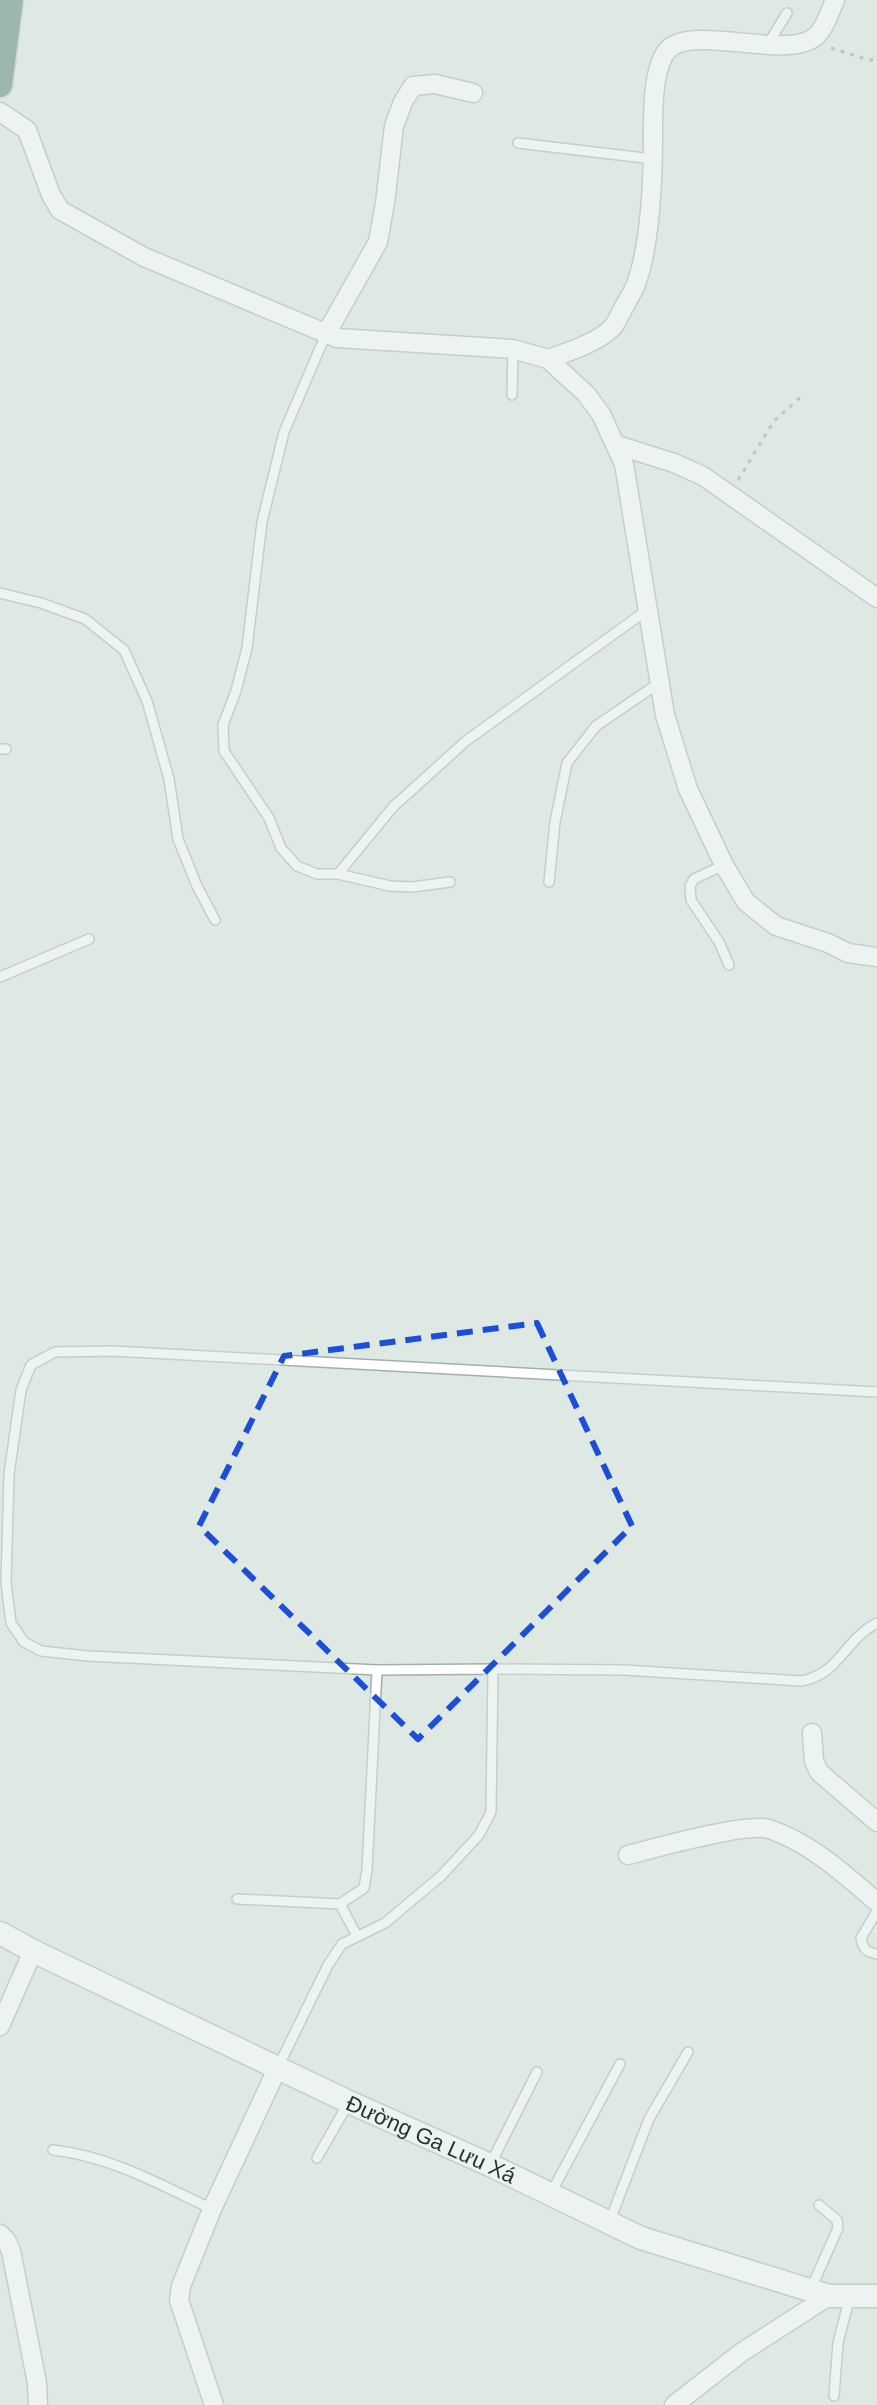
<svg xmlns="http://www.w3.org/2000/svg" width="877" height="2405" font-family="Helvetica,sans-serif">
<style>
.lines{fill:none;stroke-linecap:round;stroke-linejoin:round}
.service-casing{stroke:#a3b0aa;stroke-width:12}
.minor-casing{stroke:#a3b0aa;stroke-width:21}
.tertiary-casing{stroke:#a3b0aa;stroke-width:25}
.trunk-casing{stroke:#bdc3c1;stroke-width:27}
.path{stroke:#82aa9a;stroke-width:3;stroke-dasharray:4 6;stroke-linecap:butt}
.service{stroke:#fff;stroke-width:9}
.minor{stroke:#fff;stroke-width:18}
.tertiary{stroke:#fff;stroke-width:22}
.trunk{stroke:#4c7d6e;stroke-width:24}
.marked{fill:none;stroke:#1d4ed8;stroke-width:6;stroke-dasharray:16 10;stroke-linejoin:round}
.labels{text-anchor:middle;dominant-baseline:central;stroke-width:8;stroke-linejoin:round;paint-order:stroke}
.street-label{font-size:22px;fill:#223730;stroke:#eff6f2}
</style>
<rect width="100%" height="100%" fill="#dfe9e4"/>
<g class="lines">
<defs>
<g id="service">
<path d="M768,44L787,13"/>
<path d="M518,143L653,159"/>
<path d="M326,334L284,432L262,522L247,648L236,691L223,725L224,751L269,818L281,848L297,866L317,874H338L390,886L412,887L450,882"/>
<path d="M512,395L513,349"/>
<path d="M0,593L41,603L85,619L124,650L147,701L169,779L178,839L197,886L215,920"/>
<path d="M0,749H6"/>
<path d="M724,865L694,879L690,886L691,900L719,942L729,965"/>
<path d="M338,874L393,807L466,741L647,610"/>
<path d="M549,882L555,822L567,763L596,726L659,683"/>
<path d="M0,977L89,939"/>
<path d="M493,1669L624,1670L801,1681C839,1675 844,1640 877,1623"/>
<path d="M237,1899L340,1904L364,1888L367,1870L377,1670"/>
<path d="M340,1904L357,1936"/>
<path d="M877,1911L861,1938C863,1949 866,1952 877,1954"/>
<path d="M278,2067L328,1965L342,1944L385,1923L441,1876L479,1835L491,1812L493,1669L377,1670L88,1656L41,1651L24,1642L11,1623L6,1583L9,1474L21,1390L31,1365L55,1352L113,1351L877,1392"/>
<path d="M53,2150C110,2156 161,2185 212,2209"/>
<path d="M317,2158L349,2102"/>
<path d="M490,2165L537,2072"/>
<path d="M551,2193L620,2064"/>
<path d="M609,2223L649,2119L688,2052"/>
<path d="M810,2291L838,2228L837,2220L819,2205"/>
<path d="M834,2396L838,2343L850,2296"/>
</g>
<g id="minor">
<path d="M0,112L27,130L51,195L60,210L144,257L337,338L513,349L548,359L586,394L601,414L624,464L665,715L688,789L724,865L746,902L776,926L828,943L848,953L877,957"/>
<path d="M326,334L378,242L385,203L394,126L403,102L413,86L435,84L473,93"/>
<path d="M548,359C568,352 597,343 613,327C616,323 619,316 622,311C626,302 633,293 636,284C650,246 653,181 653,139C653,115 652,77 664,55C683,19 783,62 815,37C825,29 830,11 835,0"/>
<path d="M617,445L674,463L703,476L877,598"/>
<path d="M812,1733L814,1761L819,1772L877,1822"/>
<path d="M628,1855C655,1848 747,1822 769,1829C811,1843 844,1874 877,1902"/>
<path d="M0,2026L33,1951"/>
<path d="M0,2234L6,2240L11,2251L37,2383L38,2405"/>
<path d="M214,2405L179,2300L181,2286L212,2209L278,2067"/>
<path d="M674,2405L742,2352L829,2296"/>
</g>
<g id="tertiary">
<path id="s1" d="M0,1933L33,1951L349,2102L490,2165L641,2238L829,2296H877"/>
</g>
<path id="trunk" d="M0,85L11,0"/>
</defs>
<!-- service casing -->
<use href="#service" class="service-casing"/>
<!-- minor casing -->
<use href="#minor" class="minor-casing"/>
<!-- tertiary casing -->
<use href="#tertiary" class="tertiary-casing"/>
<!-- trunk casing -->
<use href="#trunk" class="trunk-casing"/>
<!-- path -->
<g class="path">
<path d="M831,48L869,60L877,59"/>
<path d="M738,480L774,421L803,395"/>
</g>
<!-- service -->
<use href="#service" class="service"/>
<!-- minor -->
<use href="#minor" class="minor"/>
<!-- tertiary -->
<use href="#tertiary" class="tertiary"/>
<!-- trunk -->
<use href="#trunk" class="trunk"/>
</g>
<!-- marked area -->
<path d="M0 0H877V2405H0ZM537,1323L632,1526L418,1739L199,1526L284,1356Z" fill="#dfe9e4" fill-opacity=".55" fill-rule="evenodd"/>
<path class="marked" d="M537,1323L632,1526L418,1739L199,1526L284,1356Z"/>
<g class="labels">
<!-- street labels -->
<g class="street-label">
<text stroke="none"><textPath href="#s1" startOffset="478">Đường Ga Lưu Xá</textPath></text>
</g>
</g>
</svg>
